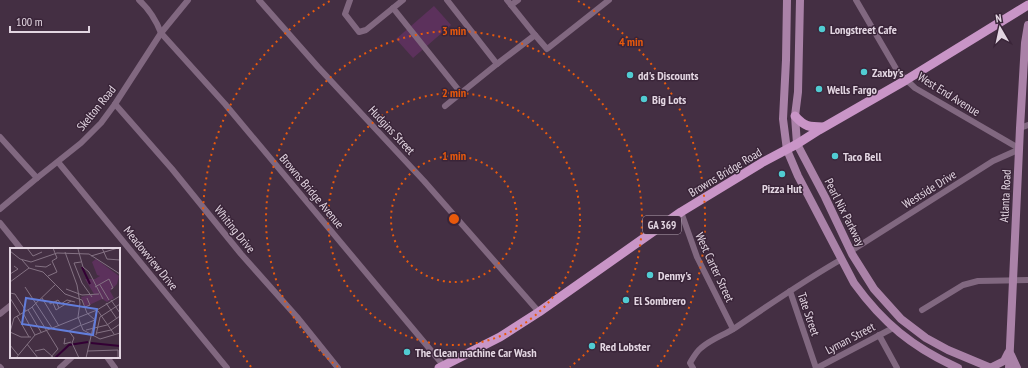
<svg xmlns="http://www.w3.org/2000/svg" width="1028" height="368" font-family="'PT Sans Narrow',sans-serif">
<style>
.park{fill:#5c315c}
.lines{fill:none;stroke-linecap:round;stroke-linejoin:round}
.street{stroke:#816880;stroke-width:6}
.secondary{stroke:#aa82a8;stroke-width:8}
.primary{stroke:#c995c7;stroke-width:9}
.ring{fill:none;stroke:#e8590c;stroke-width:2;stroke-dasharray:2 4}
.poi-dot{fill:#51ccd2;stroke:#3a2539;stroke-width:1.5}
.labels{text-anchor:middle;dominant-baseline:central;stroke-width:3;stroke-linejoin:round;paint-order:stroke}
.shield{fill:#3a2539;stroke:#b0a1af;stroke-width:1}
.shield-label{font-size:11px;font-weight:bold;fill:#e3d6e2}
.poi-label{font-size:12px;font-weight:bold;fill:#e3d6e2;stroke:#3a2539;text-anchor:start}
.street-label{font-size:12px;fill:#e3d6e2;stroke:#3a2539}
.inset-river{fill:none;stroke:#330034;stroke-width:2}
.inset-road{fill:none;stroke:#847283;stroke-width:1}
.view{fill:#627edc;fill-opacity:0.15;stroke:#627edc;stroke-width:2}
.inset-edge{fill:none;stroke:#e3d6e2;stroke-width:2}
.centre{fill:#e8590c;stroke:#3a2539;stroke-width:2}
.ring-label{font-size:12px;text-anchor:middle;font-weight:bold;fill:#e8590c;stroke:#3a2539;stroke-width:3;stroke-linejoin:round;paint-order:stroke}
</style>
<rect width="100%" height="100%" fill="#442f43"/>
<!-- park -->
<path class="park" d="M434,6L451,25L413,58L396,39Z"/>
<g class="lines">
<!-- street -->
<g class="street">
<path d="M139,0C149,9 156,20 161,33L225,104L444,366"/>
<path d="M259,0L318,67L424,181L539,312"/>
<path d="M350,0L345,14L359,32L366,30L403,0"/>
<path d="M507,0L511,5L518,0"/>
<path d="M856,0L898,72L915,88L1020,149"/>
<path d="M511,5L535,35"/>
<path d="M393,8L461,93L497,64L447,0"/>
<path d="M497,64L535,35L547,49L609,0"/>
<path d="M115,104L172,169L241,254L297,317L338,368"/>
<path d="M445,106L461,93"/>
<path d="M1020,128L1028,125"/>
<path d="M0,137L37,178"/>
<path d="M58,162L227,368"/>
<path d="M0,209L37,178L81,143L101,123L115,104L161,33L188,0"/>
<path d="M681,212L697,257L733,329"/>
<path d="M0,223L21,249"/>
<path d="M851,251L993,161L1020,149"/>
<path d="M790,291L816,368"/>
<path d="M922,310L963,285L978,281L1028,280"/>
<path d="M0,314L11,305"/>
<path d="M879,335L897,368"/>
<path d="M107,357L115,368"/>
<path d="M0,367L1,368"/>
<path d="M60,368L72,357"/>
<path d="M693,368L690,363C693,358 696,352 701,348C711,339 724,335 735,328C770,304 805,280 842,259"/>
<path d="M817,368L893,328"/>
</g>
<!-- secondary -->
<g class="secondary">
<path d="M787,0L786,60L783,119L787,150L798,176L854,283C883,323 912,347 958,368"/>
<path d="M800,0L798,92L795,116L797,144L825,197L852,254L874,289L901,319L926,338L948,350L991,368"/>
<path d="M1011,355L1017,368"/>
<path d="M990,368L1004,361L1008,353"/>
<path d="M1009,368L1020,128L1025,43L1028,25"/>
</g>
<!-- primary -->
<g class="primary">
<path d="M795,116C805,127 809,127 823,127"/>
<path d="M439,368L500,337L539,312L681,212L763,162L797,144L819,130L906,80L1028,5"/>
</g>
</g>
<!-- distance rings -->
<g class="ring">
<circle cx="454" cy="219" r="63"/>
<circle cx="454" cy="219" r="126"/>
<path d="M338 367A188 188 0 1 1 570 367"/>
<path d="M251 367A251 251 0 0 1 330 1M578 1A251 251 0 0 1 657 367"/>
</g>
<!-- markers -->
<g class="poi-dot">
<circle cx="822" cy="29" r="4"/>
<circle cx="864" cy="72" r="4"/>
<circle cx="630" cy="75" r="4"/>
<circle cx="819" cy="89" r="4"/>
<circle cx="644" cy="99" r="4"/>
<circle cx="835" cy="156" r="4"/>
<circle cx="782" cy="174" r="4"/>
<circle cx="650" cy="275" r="4"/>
<circle cx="626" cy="300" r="4"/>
<circle cx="592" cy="346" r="4"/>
<circle cx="407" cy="352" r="4"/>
</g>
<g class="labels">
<!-- shield labels -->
<rect class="shield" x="643" y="216" width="38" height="18" rx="3"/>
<g class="shield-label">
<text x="662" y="225">GA 369</text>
</g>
<!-- poi labels -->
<g class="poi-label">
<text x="830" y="29">Longstreet Cafe</text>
<text x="872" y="72">Zaxby's</text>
<text x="638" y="75">dd's Discounts</text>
<text x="827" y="89">Wells Fargo</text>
<text x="652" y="99">Big Lots</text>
<text x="843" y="156">Taco Bell</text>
<text x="782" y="188" text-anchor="middle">Pizza Hut</text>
<text x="658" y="275">Denny's</text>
<text x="634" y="300">El Sombrero</text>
<text x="600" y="346">Red Lobster</text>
<text x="415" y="352">The Clean machine Car Wash</text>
</g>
<!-- street labels -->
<g class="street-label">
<text transform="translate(949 94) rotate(32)">West End Avenue</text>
<text transform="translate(96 108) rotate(-51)">Skelton Road</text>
<text transform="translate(392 130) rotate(47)">Hudgins Street</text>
<text transform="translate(725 172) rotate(-31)">Browns Bridge Road</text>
<text transform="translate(929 189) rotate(-32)">Westside Drive</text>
<text transform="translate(312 191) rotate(50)">Browns Bridge Avenue</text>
<text transform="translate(1005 196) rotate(-87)">Atlanta Road</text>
<text transform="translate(845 212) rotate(63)">Pearl Nix Parkway</text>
<text transform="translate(235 229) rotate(51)">Whiting Drive</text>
<text transform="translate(151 258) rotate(51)">Meadowview Drive</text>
<text transform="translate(715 267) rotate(65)">West Carter Street</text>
<text transform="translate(809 314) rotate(71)">Tate Street</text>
<text transform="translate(850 338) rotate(-28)">Lyman Street</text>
</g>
</g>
<!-- overview -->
<g transform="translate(10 248)">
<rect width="110" height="110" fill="#442f43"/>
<path d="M86,11L109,28L107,36L100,43L104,50L97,54L92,51L75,59L71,49L84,46L75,31H85L90,28L87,27L82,14Z" fill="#5c315c"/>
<path class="inset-river" d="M72,19L80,36M81,95L110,98M45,110L59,97L78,94"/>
<path class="inset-road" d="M17,0L23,8L32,4M92,0L97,11L110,12M68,1L73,19L79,24L93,51M0,3L10,11L21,14L47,5L79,6L110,26M55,4L67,37L70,55L68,69L73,82L90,91L110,85M81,8L108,0M12,12L19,20L33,24L55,46L72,52L77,65L85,72M71,14L64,15L72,35L82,49M25,18L36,19L41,16M0,26L8,21L4,18M38,28L47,24L42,13L47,10L43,0M0,34L19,20M90,37L99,52M15,39L42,80M85,39L99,31L103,40L101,41M56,41L72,47L89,46M0,45L5,46L16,63M0,50L10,66M32,50L49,78M101,52L110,65M40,54V56L48,52L51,56L57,52L65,54M43,55L46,62L49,60L46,53M96,55L107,71M22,59L48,101L40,110M75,59L80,57L77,50M49,60L61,53M18,62L31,84M88,63L104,86M13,65L25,87M7,68L19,89M72,77L85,72M76,82L97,77L110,68M0,84L4,70L21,60L46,36M0,84L11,89H21M87,85L101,82L110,76M86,87L90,69L110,56M55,90L54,96L61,94M64,90L62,95L69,110M64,90L59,83L71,77M17,96L28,110M0,97L8,107M25,103L34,101L43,109M78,103L108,102V110M6,110L25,87L87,62L110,48M76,110L87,62"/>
<path class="view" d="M16,50L87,61L83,87L12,76Z"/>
<rect width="110" height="110" class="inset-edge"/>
</g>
<circle cx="454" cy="219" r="6" class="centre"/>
<g class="ring-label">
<text x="454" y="35">3 min</text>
<text x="631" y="46">4 min</text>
<text x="454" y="97">2 min</text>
<text x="454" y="160">1 min</text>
</g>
<!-- north arrow -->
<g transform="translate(1000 28) rotate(351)" stroke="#3a2539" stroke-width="3" paint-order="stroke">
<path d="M0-3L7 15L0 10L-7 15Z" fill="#e3d6e2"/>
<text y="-6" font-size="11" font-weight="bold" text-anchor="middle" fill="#e3d6e2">N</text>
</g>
<!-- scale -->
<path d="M10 26v6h79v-6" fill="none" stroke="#e3d6e2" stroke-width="2"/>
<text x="16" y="26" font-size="12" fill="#e3d6e2" stroke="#3a2539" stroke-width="3" paint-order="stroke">100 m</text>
</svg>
